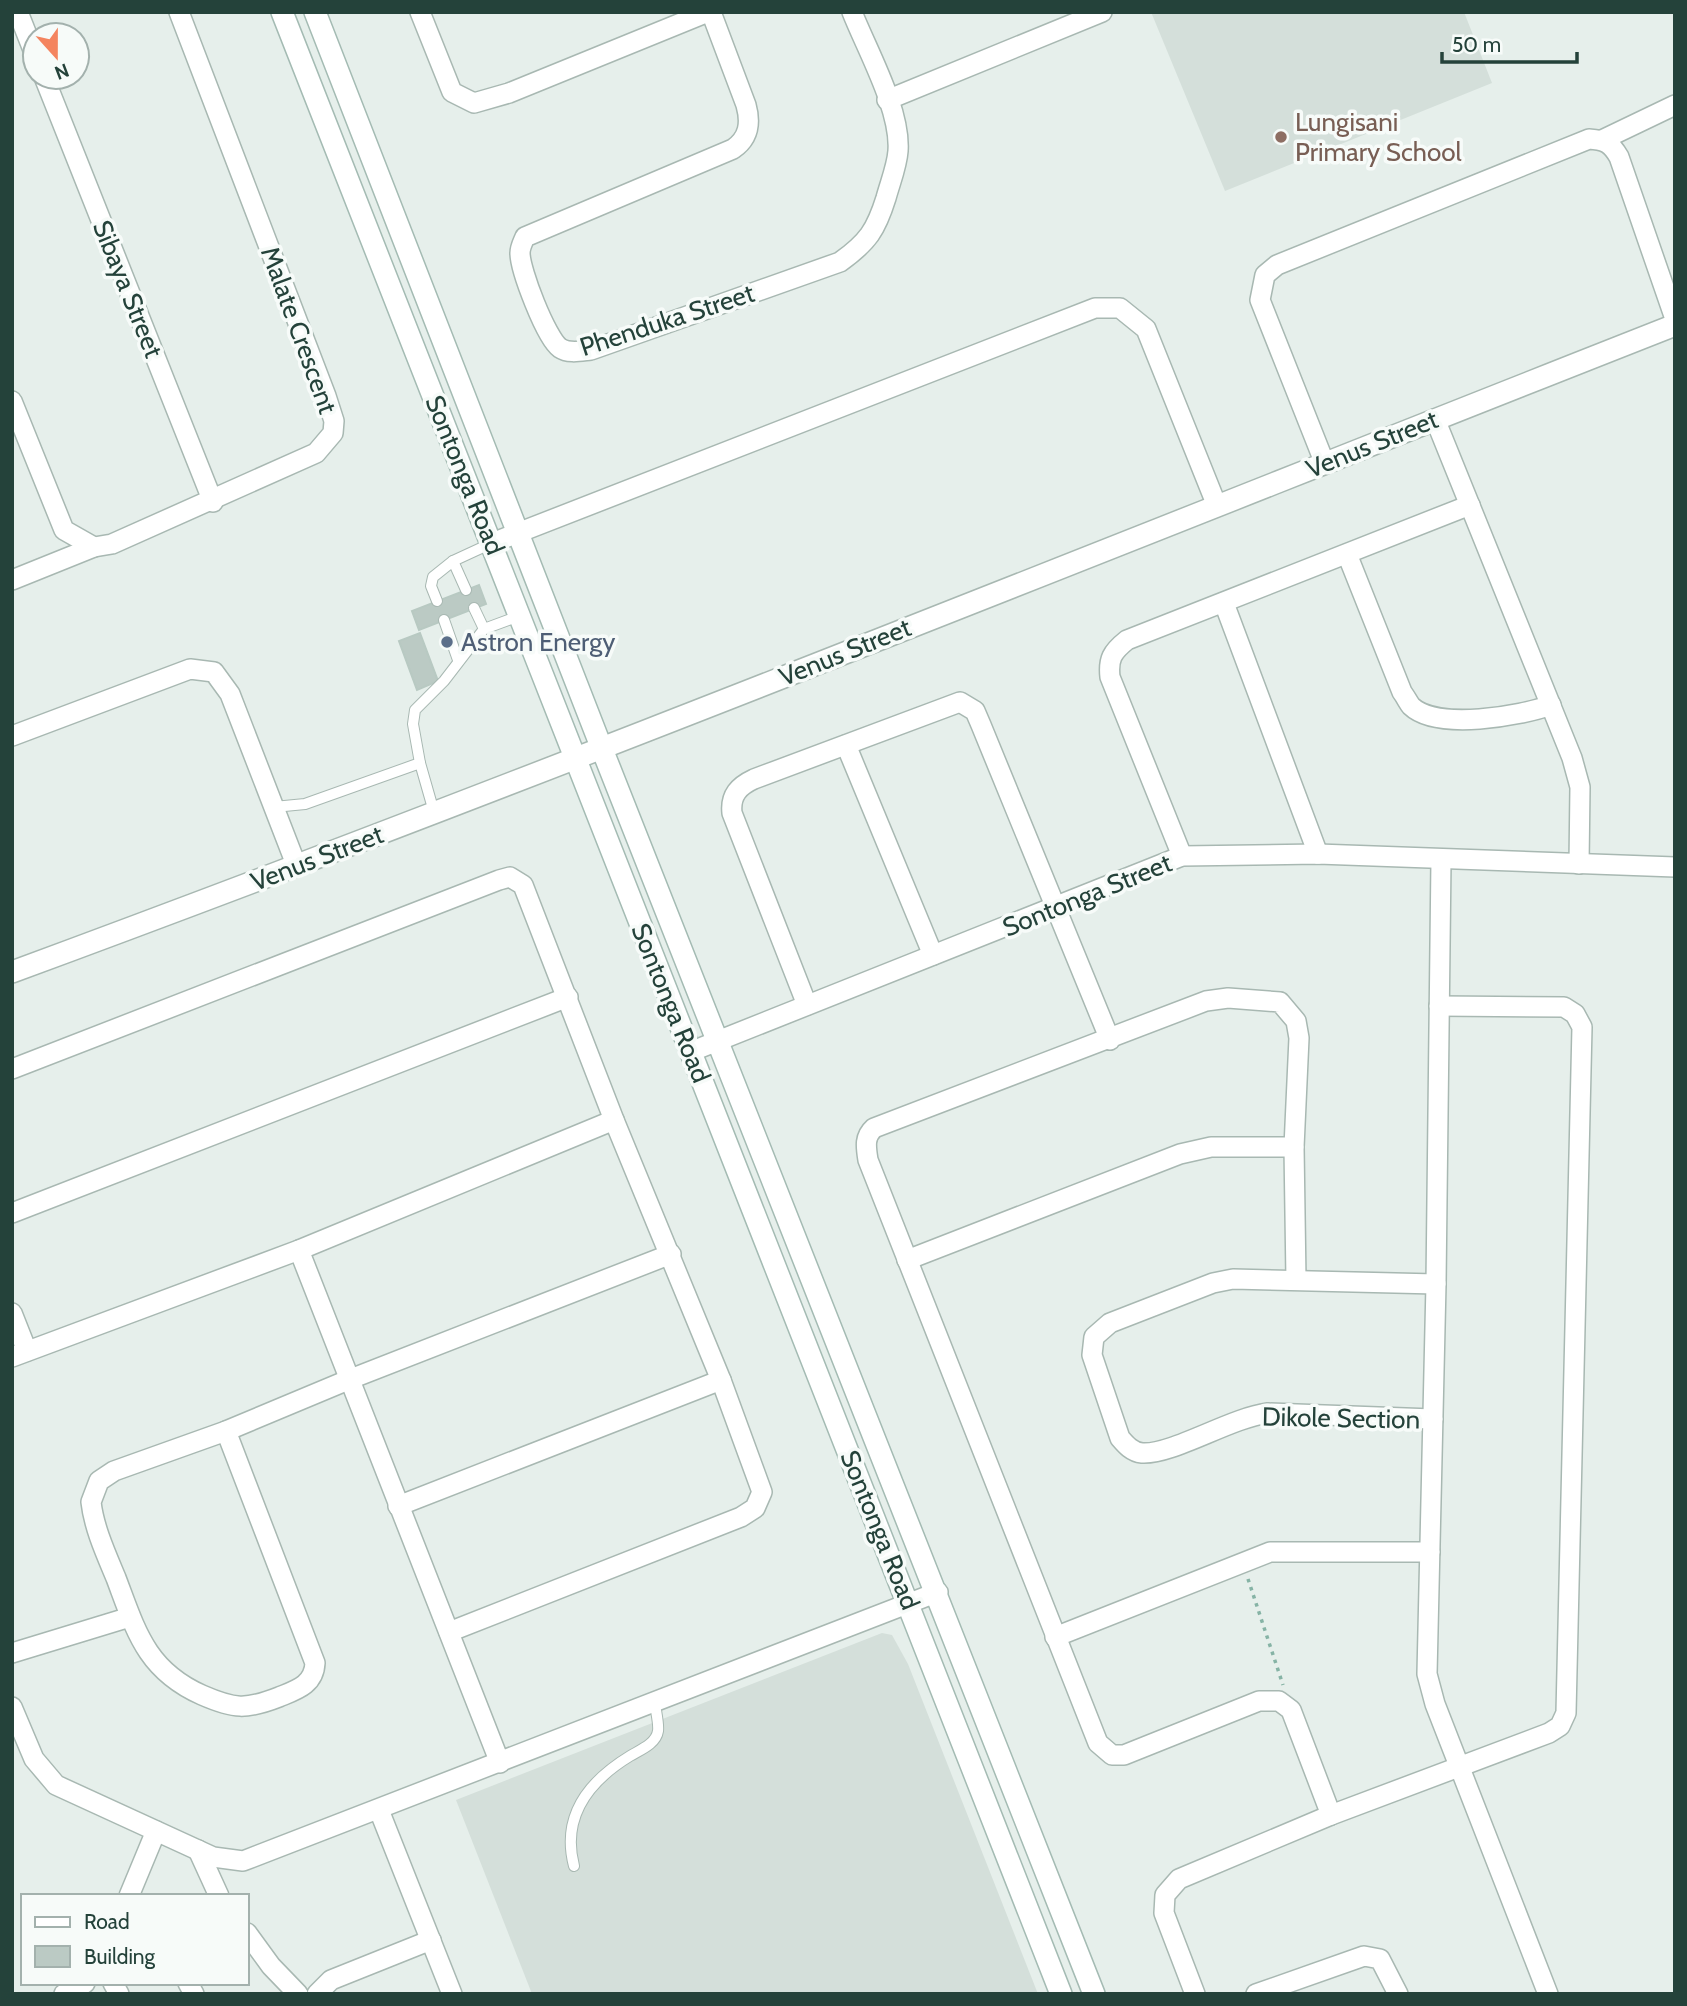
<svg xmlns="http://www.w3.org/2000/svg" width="1687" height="2006" font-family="Cabin,sans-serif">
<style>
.built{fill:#d4dfda}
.building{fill:#bbcac4;stroke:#b8c9c2;stroke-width:2}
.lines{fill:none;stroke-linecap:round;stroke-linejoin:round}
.service-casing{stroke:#a8b8b2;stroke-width:12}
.minor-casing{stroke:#a8b8b2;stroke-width:22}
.tertiary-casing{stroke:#a8b8b2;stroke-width:24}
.secondary-casing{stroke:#a4bbb3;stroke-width:24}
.path{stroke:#86b3a5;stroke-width:3.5;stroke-dasharray:3.5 5;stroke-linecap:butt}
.service{stroke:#fff;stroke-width:10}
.minor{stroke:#fff;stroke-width:19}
.tertiary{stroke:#fff;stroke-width:21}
.secondary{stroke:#fff;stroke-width:21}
.education-dot{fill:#8d6e63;stroke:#f7fbf9;stroke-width:2.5}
.service-dot{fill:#5c6f8a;stroke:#f7fbf9;stroke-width:2.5}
.labels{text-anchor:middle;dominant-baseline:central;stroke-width:7;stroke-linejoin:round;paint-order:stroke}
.education-label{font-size:26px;fill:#785e54;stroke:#f7fbf9;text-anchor:start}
.street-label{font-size:26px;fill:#24423a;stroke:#f7fbf9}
.service-label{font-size:26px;fill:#4e5e75;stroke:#f7fbf9;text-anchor:start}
</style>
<rect width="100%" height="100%" fill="#e6efeb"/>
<!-- built -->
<g class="built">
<path d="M1151,12H1464L1492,83L1225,191Z"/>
<path d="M882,1633L892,1635L908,1664L1038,1994H532L456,1800Z"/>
</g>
<!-- building -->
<g class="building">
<path d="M479,585L486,604L419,630L412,611Z"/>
<path d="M420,633L438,681L417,690L399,641Z"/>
</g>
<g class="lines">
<defs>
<g id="service">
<path d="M453,561L466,590"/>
<path d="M437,601L431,586L433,577L453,561L492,543"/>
<path d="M474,608L484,629"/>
<path d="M444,620L458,660"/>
<path d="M274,807L305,804L420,763"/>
<path d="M434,812L420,763L413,724L415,710L444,681L484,629L519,616"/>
<path d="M574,1866C561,1816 589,1781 630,1756C640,1750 656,1744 658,1731C659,1724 656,1712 655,1704"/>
</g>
<g id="minor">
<path d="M18,12L35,55"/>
<path d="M420,12L452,92L474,103L509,93L708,12"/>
<path d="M711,12L746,105C751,123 749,138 733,149L525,237C523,242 520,247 520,253C520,270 546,338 560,348C569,354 581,351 591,350L840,262C868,242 876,230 886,198C890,183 897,166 898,151C901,110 867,50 852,12"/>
<path d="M44,77L213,502"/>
<path d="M887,100L1102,12"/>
<path d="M1602,140L1675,105"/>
<path d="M12,401L64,530L94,547L112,544L316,453L333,433L334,421L326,396L179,12"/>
<path d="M1435,419L1572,758L1580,787L1579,864"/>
<path d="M1325,464L1260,300L1265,275L1277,265L1589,139C1605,140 1611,143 1619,157L1675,319"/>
<path d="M492,543L1095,308H1120L1146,329L1217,506"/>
<path d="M1347,554L1402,692C1405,696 1408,702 1411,706C1437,731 1521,716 1551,705"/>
<path d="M12,580L94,547"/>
<path d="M1224,603L1318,854"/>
<path d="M12,736L190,669L214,672L230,694L297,867"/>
<path d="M846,745L933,955"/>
<path d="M1182,856L1110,677C1108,659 1112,652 1127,640L1470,505"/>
<path d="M1441,860L1436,1284L1427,1674L1435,1704L1548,1994"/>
<path d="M807,1005L732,813C730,795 739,786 754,779L960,702L975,711L981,725L1110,1040"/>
<path d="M690,1052L1182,856L1318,854L1675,867"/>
<path d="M12,1069L499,880L510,877L523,885L614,1120L721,1380L762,1492L755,1508L741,1517L449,1632"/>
<path d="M12,1213L568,997"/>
<path d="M299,1250L500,1763"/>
<path d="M907,1260L1180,1154L1211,1147H1294"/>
<path d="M1296,1280L1294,1147L1299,1038L1296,1021L1280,1002L1228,998L1206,1001L874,1128C864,1137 866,1147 868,1160L1098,1743L1112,1755H1124L1259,1701H1279L1291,1710L1331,1815"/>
<path d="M12,1313L27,1351"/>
<path d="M12,1357L299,1250L614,1120"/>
<path d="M1433,1419L1268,1413C1230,1418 1172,1455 1142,1453C1132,1452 1126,1445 1120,1438L1092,1355L1094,1337L1110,1323L1213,1283L1233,1279L1436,1284"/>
<path d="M226,1431L315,1663C314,1685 296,1690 279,1697C246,1710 234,1709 202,1695C146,1670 136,1631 116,1578C106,1554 94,1528 91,1502L99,1481L114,1471Z"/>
<path d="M226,1431L348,1380L671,1254"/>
<path d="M398,1506L721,1380"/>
<path d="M1055,1637L1270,1552H1430"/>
<path d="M12,1653L130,1617"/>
<path d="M12,1707L34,1759L56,1785L213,1857L243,1861L938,1592"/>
<path d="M379,1810L452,1994"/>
<path d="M198,1850L219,1896"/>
<path d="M129,1896L156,1831"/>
<path d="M247,1933L271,1966L298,1994"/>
<path d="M113,1983L119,1994"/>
<path d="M188,1983L194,1994"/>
<path d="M64,1994L85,1983"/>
<path d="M317,1994L331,1980L431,1940"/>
<path d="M1195,1994L1164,1913L1165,1895L1179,1879L1331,1815L1549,1733L1560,1726L1566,1713L1582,1027L1575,1014L1564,1007L1439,1006"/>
<path d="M1256,1994L1364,1956L1380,1959L1398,1994"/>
</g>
<path id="tertiary" d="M12,972C570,766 1121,543 1675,325"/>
<g id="secondary">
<path d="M282,12L1061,1994"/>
<path d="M315,12L602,749L1094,1994"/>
</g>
</defs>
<!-- service casing -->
<use href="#service" class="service-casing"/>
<!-- minor casing -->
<use href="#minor" class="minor-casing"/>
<!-- tertiary casing -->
<use href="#tertiary" class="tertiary-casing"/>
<!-- secondary casing -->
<use href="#secondary" class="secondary-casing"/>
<!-- path -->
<path class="path" d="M1248,1579L1283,1685"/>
<!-- service -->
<use href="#service" class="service"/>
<!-- minor -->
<use href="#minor" class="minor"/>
<!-- tertiary -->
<use href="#tertiary" class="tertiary"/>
<!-- secondary -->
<use href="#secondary" class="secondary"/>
</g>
<!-- markers -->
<circle class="education-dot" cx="1281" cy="137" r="7"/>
<circle class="service-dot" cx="447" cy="642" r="7"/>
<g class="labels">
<!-- education labels -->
<g class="education-label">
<text x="1295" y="122">Lungisani<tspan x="1295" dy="30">Primary School</tspan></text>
</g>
<!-- street labels -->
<g class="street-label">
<text transform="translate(128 289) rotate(68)">Sibaya Street</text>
<text transform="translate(667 320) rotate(-18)">Phenduka Street</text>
<text transform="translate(299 330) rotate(70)">Malate Crescent</text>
<text transform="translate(1372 444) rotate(-22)">Venus Street</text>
<text transform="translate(465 475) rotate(68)">Sontonga Road</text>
<text transform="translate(845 652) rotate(-22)">Venus Street</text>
<text transform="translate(317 858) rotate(-21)">Venus Street</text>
<text transform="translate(1087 895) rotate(-22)">Sontonga Street</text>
<text transform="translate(671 1003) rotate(68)">Sontonga Road</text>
<text transform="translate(1341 1418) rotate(1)">Dikole Section</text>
<text transform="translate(880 1530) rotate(68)">Sontonga Road</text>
</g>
<!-- service labels -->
<g class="service-label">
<text x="461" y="642">Astron Energy</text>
</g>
</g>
<!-- border -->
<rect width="1687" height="2006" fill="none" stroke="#24423a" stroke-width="28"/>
<!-- legend -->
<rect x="21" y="1894" width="228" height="91" fill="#f7fbf9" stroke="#a3b1ad" stroke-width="2"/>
<rect x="35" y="1917" width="35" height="10" fill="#ffffff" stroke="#a3b1ad" stroke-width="2"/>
<text x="84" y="1929" font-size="21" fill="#24423a">Road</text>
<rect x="35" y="1946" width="35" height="21" fill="#bbcac4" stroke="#a3b1ad" stroke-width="2"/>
<text x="84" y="1964" font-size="21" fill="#24423a">Building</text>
<!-- north arrow -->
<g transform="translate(56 56) rotate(159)"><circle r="33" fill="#f7fbf9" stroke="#a3b1ad" stroke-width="2"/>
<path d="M0-5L12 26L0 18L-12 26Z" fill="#f4845f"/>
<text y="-10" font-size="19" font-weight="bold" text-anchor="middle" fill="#24423a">N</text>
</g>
<!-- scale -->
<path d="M1442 52v10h135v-10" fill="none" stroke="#24423a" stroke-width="3.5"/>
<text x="1452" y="52" font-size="21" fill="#24423a" stroke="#f7fbf9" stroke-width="5" paint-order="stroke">50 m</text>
</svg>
